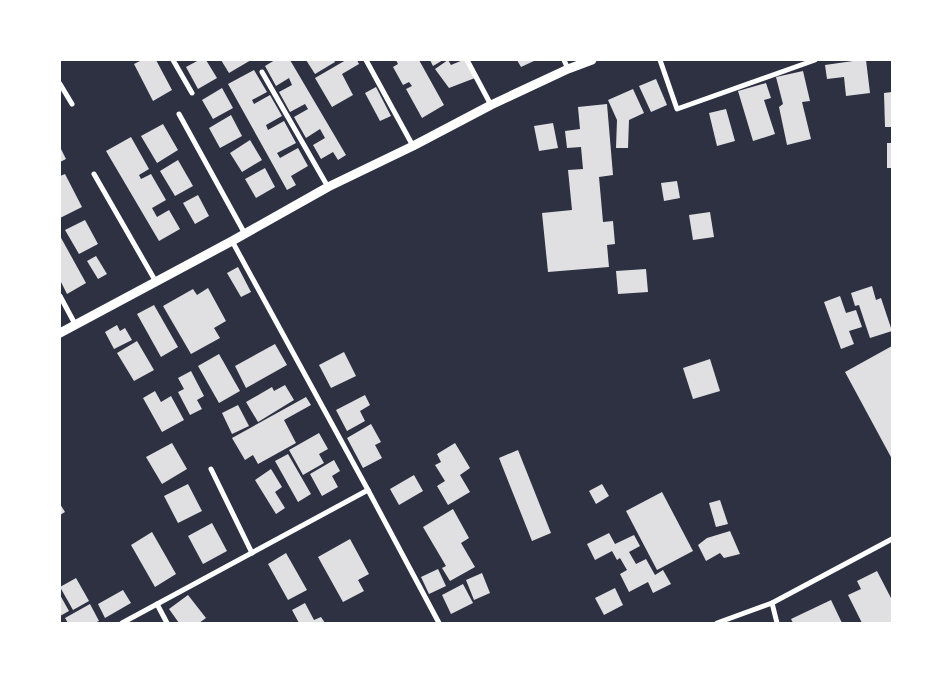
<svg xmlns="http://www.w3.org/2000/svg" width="952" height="683" font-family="'Source Sans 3',sans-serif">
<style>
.building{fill:#e0e0e3}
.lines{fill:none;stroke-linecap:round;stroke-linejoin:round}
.minor{stroke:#fff;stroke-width:5}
.tertiary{stroke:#fff;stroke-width:9}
</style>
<rect width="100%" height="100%" fill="#2d3142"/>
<!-- building -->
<g class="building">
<path d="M142,60H156L172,90L153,101L134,64Z"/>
<path d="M199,60H206L217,78L198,89L186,67Z"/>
<path d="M221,60H251L229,73Z"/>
<path d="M275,60H290L346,155L338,160L333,152L321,159L313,145L325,138L320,129L306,138L294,117L308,109L305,104L290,112L279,92L292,85L289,78L276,86L265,66Z"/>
<path d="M306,60H334L335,62L315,74Z"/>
<path d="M346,60H357L359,64L342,74L353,95L332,107L315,78Z"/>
<path d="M396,60H419L444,105L422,118L406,89L412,86L409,82L403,85L393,67L398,64Z"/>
<path d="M430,60H443L433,66Z"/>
<path d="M448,60L451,65L463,60H467L475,78L449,88L435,69Z"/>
<path d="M517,60H536L521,67Z"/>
<path d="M852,60H866L870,93L846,96L844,77L827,79L825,65L853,61Z"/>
<path d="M254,70L267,92L252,100L254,104L270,95L282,116L266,125L268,130L284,121L296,143L277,153L280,158L298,148L308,166L291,176L296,185L287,190L228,84Z"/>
<path d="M803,71L810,101L802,102L811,139L787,145L779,107L783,104L776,77Z"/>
<path d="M656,79L667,105L651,112L639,86Z"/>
<path d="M766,83L771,98L764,100L775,134L753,141L738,91Z"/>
<path d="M376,87L391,116L380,121L365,93Z"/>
<path d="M222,88L233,108L213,119L202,100Z"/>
<path d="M633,89L644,113L629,120L628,148H616L617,120L608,100Z"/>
<path d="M892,92V127H885L884,93Z"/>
<path d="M607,104L613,175L599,177L603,222L613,221L615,244L607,245L609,267L548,272L542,213L572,210L568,170L583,169L581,147L567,148L565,131L580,129L578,107Z"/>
<path d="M726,109L735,141L717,146L709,113Z"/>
<path d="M231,115L242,136L220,148L209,128Z"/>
<path d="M553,123L558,148L539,151L534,126Z"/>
<path d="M163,124L178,150L157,163L141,136Z"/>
<path d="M131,137L149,169L139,175L141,179L151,174L166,200L152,208L157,217L169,210L180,229L159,241L106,151Z"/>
<path d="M250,140L262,160L242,172L230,153Z"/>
<rect x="887" y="143" width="5" height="25"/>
<path d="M60,147L66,159L60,162Z"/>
<path d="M178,160L193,186L175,196L160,171Z"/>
<path d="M265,168L275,187L256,198L245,179Z"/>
<path d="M65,174L82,207L60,218V176Z"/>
<path d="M677,181L680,198L664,201L661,183Z"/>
<path d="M198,195L209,216L195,224L183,203Z"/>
<path d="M710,212L714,237L693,240L689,215Z"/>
<path d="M85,220L98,244L79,254L65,230Z"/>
<path d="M60,236L86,283L67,294L60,280Z"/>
<path d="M96,256L107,274L98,279L87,261Z"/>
<path d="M238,267L251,292L241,297L227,273Z"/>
<path d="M646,269L648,292L618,294L616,271Z"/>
<path d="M872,286L876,300L881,298L892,331L870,338L859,305L855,306L851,293Z"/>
<path d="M208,288L226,321L214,328L220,338L191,354L163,306L193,289L197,295Z"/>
<path d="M840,296L846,313L856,310L862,327L849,331L854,344L841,349L824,302Z"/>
<path d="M154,305L178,347L161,357L137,314Z"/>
<path d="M117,325L120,331L125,328L132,340L114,349L105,332Z"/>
<path d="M137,341L154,370L134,381L117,353Z"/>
<path d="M275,344L287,365L246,388L235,366Z"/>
<path d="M892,346V459L845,372Z"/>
<path d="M344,352L356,376L331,388L319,365Z"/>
<path d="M219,354L240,391L219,403L198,366Z"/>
<path d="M710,359L720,391L693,399L683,368Z"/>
<path d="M191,371L204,396L197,400L202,409L190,415L178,392L184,389L178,378Z"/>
<path d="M285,385L294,400L258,422L246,402L272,387L274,391Z"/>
<path d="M155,391L161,402L171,396L184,420L162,432L143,398Z"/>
<path d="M365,395L370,405L360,411L365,421L347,431L336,410Z"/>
<path d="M306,397L311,405L284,420L296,443L258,464L253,455L245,460L232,438Z"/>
<path d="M238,405L249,426L232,434L222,413Z"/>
<path d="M371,424L381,442L375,445L382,458L363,468L347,438Z"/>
<path d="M319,433L328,449L319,454L324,463L303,475L289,450Z"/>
<path d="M172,443L187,469L162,484L146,457Z"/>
<path d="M455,443L470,468L460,475L470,492L448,505L437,486L445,481L435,465L441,462L437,454Z"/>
<path d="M518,450L551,533L532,541L499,458Z"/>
<path d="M288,454L311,494L298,502L275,461Z"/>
<path d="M334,460L340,471L332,476L338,487L322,496L310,474Z"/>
<path d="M271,469L282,487L275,492L285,508L276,514L255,480Z"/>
<path d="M414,475L423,491L399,505L390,489Z"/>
<path d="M188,484L202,511L178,523L164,496Z"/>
<path d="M602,484L609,496L596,504L589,491Z"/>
<path d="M662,492L693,551L657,570L626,511Z"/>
<path d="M720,500L728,524L716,527L709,503Z"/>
<path d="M60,504L65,512L60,515Z"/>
<path d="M453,509L469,538L461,543L475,567L450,581L442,568L446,566L423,527Z"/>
<path d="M212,523L227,551L203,564L188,536Z"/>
<path d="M730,531L740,554L724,558L720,553L706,561L698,545L707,538Z"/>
<path d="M152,532L176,574L155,587L131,545Z"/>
<path d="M609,533L615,544L634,535L640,546L629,552L636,564L646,559L655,575L663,570L671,584L653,593L648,582L629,592L620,574L627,570L620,558L617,560L612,551L595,560L587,544Z"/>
<path d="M350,539L369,574L358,580L364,591L343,602L318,557Z"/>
<path d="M286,553L307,590L288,600L268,564Z"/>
<path d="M438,569L446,586L429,594L421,577Z"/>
<path d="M877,571L892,600V623H862L848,595L861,589L857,581Z"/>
<path d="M482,573L490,593L474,600L466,580Z"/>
<path d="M76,578L89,601L73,610L60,587Z"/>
<path d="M463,584L473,603L451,614L442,595Z"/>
<path d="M615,588L623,605L604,615L595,598Z"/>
<path d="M123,590L131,603L105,618L98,604Z"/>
<path d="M60,595L69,611L60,616Z"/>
<path d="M188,595L206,618L199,623H179L169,609Z"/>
<path d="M831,600L842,623H793L791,619Z"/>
<path d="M305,603L314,620L321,617L325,623H299L292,610Z"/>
<path d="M90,604L99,621L94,623H68L65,618Z"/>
</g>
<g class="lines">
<!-- minor -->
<g class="minor">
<path d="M173,60L192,93"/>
<path d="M366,60L413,146"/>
<path d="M467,60L491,105"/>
<path d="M564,60L568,69"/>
<path d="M660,60L677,109L815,60"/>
<path d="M262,72L328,187"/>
<path d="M60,84L72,104"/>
<path d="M179,114L245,234"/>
<path d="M94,174L156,282"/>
<path d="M232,241L368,490L439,623"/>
<path d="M60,296L75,324"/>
<path d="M211,469L252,553"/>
<path d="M772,603L777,623"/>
<path d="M157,604L167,623"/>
<path d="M122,623L368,490"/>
<path d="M717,623L772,603L892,539"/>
</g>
<!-- tertiary -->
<path class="tertiary" d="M60,333L232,241L328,187L413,146L491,105L568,69L592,60"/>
</g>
<!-- border -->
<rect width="952" height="683" fill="none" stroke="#ffffff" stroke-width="122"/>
</svg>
